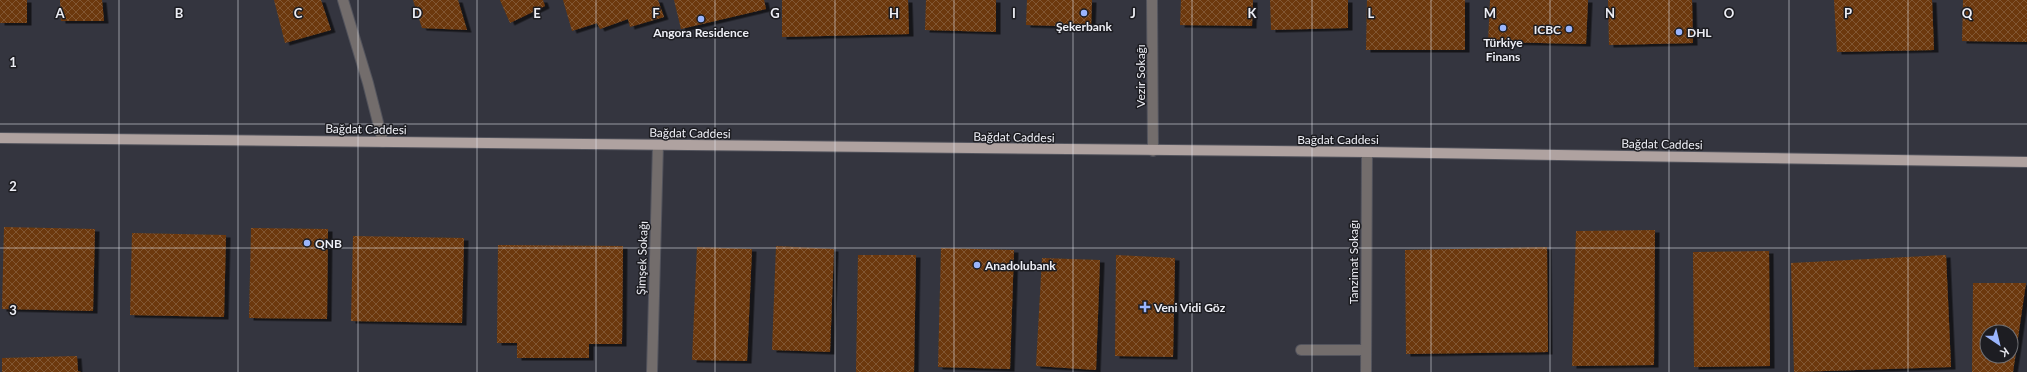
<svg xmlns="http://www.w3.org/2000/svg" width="2027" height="372" font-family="Lato,sans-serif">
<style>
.building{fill:url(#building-cross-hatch);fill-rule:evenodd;filter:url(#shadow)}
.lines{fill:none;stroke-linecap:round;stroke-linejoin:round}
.service-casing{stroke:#52535c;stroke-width:12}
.minor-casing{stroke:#52535c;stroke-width:12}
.primary-casing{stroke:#52535c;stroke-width:12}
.service{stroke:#736d6c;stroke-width:10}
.minor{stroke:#736d6c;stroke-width:10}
.primary{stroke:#afa2a0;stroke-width:10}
.grid{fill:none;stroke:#edeef5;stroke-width:1;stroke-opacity:0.55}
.poi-dot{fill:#9ab5fd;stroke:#1d1d22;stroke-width:1.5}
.labels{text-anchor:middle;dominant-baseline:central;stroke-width:3;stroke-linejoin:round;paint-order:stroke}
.poi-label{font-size:12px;font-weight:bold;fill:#edeef5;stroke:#1d1d22;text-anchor:start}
.street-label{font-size:12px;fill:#edeef5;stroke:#1d1d22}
.grid-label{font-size:13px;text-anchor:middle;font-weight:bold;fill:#edeef5;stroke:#1d1d22;stroke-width:3;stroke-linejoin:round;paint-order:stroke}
</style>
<defs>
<pattern id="building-cross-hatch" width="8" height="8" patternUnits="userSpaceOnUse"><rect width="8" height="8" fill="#6c390d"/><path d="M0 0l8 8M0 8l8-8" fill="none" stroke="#815631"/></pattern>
<filter id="shadow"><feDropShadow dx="4.5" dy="2.5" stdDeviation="0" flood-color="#0009"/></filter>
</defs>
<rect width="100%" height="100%" fill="#34353f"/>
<!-- building -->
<g class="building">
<rect x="0" y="0" width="27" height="23"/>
<path d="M60,0H102L104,21H61Z"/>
<path d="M274,0H321L331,30L285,43Z"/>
<path d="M413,0H458L467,30L422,28Z"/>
<path d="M500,0H543L545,6L510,23Z"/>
<path d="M563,0H658L664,17L630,27L628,19L600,29L597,23L572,31Z"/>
<path d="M674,0H764L766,9L681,29Z"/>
<path d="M782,0H908L909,34L782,37Z"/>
<path d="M926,0H996V32L925,30Z"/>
<path d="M1027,0H1092L1091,27L1026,25Z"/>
<path d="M1181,0H1253L1252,26L1180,25Z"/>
<path d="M1270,0H1348V28L1271,30Z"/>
<path d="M1367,0H1465V50H1366Z"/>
<path d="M1490,0H1588L1586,44L1488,42Z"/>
<path d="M1608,0H1692L1693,43L1609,45Z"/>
<path d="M1834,0H1932L1934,50L1837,52Z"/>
<path d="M1963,0H2027V42L1962,41Z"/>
<path d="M4,227L95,229L93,311L2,309Z"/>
<path d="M251,228L328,229L327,319L249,318Z"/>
<path d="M1655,230L1654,365L1572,366L1576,231Z"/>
<path d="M132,233L226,235L224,317L130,315Z"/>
<path d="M353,236L464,238L462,323L351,321Z"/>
<path d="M498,245L623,246L622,344H589V358H517V343H497Z"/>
<path d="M776,246L834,249L830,352L772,350Z"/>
<path d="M697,247L752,249L747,361L692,360Z"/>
<path d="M1547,247L1548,352L1406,354L1405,250Z"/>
<path d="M941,248L1014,250L1010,369L938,367Z"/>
<path d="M1769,251L1770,366L1694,367L1693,252Z"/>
<path d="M858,255H916L914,372H856Z"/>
<path d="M1116,255L1175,258L1173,357L1115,356Z"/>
<path d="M1946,255L1951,367L1794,372L1791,263Z"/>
<path d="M1042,258L1100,260L1096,370L1036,366Z"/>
<path d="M1973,283H2026L2013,372H1972ZM1987,332H2011V356H1987Z"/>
<path d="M77,356L78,371L81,372H2V358Z"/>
</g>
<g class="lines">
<defs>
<path id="service" d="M1301,350H1366"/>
<g id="minor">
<path d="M343,0L368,83L383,142"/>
<path d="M1152,0L1153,151"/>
<path d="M652,372L658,145"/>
<path d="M1366,372L1367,152"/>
</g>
<path id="primary" d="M0,138L1367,152L2027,162"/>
</defs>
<!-- service casing -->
<use href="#service" class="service-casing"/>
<!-- minor casing -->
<use href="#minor" class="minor-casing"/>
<!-- primary casing -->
<use href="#primary" class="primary-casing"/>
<!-- service -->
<use href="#service" class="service"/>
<!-- minor -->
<use href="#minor" class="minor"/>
<!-- primary -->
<use href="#primary" class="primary"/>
</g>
<!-- grid -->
<path class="grid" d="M119,0V372M238,0V372M358,0V372M477,0V372M596,0V372M715,0V372M835,0V372M954,0V372M1073,0V372M1192,0V372M1312,0V372M1431,0V372M1550,0V372M1669,0V372M1789,0V372M1908,0V372M0,124H2027M0,248H2027"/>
<!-- markers -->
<g class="poi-dot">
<circle cx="1084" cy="13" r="4"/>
<circle cx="701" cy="19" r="4"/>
<circle cx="1503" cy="28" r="4"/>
<circle cx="1569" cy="29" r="4"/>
<circle cx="1679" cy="32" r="4"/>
<circle cx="307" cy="243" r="4"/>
<circle cx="977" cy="265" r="4"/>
<path d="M1143 301h4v4h4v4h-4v4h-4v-4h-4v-4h4z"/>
</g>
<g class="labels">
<!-- poi labels -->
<g class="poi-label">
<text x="1084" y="26" text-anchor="middle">Şekerbank</text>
<text x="1561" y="29" text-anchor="end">ICBC</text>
<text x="701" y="32" text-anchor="middle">Angora Residence</text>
<text x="1687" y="32">DHL</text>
<text x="1503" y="42" text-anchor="middle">Türkiye<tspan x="1503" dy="14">Finans</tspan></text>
<text x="315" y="243">QNB</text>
<text x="985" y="265">Anadolubank</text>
<text x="1154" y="307">Veni Vidi Göz</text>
</g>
<!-- street labels -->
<g class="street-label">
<text transform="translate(1140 76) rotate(-90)">Vezir Sokağı</text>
<text transform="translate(366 129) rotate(1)">Bağdat Caddesi</text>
<text transform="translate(690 133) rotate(1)">Bağdat Caddesi</text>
<text transform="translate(1014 137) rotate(1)">Bağdat Caddesi</text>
<text x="1338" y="139">Bağdat Caddesi</text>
<text transform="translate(1662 144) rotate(1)">Bağdat Caddesi</text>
<text transform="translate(642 258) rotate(-88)">Şimşek Sokağı</text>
<text transform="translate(1353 262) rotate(-90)">Tanzimat Sokağı</text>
</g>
</g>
<g class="grid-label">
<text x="60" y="18">A</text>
<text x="179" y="18">B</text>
<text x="298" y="18">C</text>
<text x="417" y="18">D</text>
<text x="537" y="18">E</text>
<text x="656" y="18">F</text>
<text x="775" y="18">G</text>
<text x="894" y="18">H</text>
<text x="1014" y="18">I</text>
<text x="1133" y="18">J</text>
<text x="1252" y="18">K</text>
<text x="1371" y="18">L</text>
<text x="1490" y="18">M</text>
<text x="1610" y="18">N</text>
<text x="1729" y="18">O</text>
<text x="1848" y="18">P</text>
<text x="1967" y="18">Q</text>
<text x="13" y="67">1</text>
<text x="13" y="191">2</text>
<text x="13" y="315">3</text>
</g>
<!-- north arrow -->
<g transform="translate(1999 344) rotate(145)"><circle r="19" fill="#1d1d22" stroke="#707176"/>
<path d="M0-3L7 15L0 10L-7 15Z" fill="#9ab5fd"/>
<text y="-6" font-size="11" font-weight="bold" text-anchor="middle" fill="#edeef5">K</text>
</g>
</svg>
